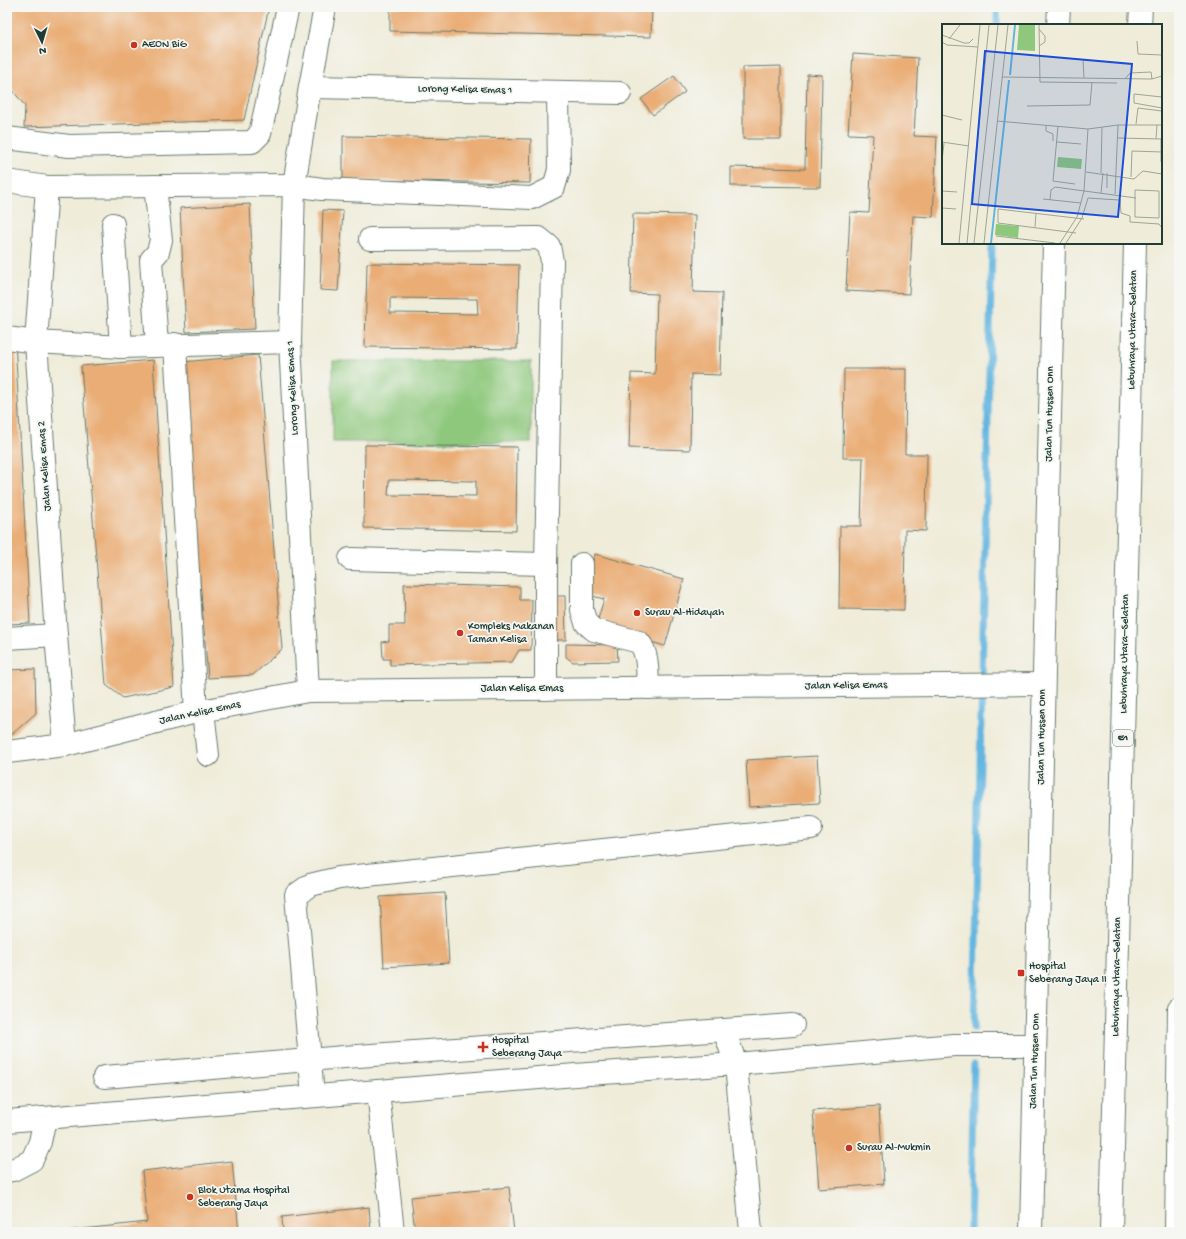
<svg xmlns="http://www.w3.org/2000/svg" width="1186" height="1239" font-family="'Gochi Hand',sans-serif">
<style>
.green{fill:#8dc87c;stroke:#568258}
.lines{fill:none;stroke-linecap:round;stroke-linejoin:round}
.stream{stroke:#64b6e0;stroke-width:7}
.building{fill:#eaad76;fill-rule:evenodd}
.minor-casing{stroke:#687a6e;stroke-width:24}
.major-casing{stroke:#687a6e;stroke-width:24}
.highway-casing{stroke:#687a6e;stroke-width:24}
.minor{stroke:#fff;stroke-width:22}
.major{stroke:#fff;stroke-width:22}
.highway{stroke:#fff;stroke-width:22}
.poi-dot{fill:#c8321e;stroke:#f6f6f2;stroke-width:1.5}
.labels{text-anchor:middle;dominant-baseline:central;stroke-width:3.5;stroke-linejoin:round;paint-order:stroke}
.shield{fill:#f6f6f2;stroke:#60746d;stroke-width:1}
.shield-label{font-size:10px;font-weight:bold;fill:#1f3d34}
.poi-label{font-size:11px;fill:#1f3d34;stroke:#f6f6f2;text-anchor:start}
.street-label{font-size:11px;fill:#1f3d34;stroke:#f6f6f2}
.inset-river{fill:none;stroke:#64b6e0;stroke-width:2}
.inset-road{fill:none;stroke:#9ca697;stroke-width:1}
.view{fill:#1d4ed8;fill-opacity:0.15;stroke:#1d4ed8;stroke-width:2}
.inset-edge{fill:none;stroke:#1f3d34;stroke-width:2}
</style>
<rect width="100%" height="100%" fill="#f6f6f2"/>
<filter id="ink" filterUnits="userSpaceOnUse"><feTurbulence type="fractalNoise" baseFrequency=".025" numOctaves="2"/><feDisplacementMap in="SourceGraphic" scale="8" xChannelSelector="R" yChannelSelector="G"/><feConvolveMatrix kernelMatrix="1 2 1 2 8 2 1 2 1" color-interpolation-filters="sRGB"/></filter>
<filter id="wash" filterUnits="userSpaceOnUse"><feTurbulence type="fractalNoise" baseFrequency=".012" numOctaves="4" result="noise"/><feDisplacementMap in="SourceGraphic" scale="16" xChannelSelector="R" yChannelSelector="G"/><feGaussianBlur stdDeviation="0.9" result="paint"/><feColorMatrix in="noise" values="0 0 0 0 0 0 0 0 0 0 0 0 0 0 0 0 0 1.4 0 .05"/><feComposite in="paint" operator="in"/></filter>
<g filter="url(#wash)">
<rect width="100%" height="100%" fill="#efecd9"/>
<!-- green -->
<rect class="green" x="333" y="361" width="198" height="81"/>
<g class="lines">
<!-- stream -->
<g class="stream">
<path d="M997,25V7"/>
<path d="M974,1028L992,243"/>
<path d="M970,1232L974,1065"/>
</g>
</g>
<g id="blocks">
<!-- building -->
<g class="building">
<path d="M7,7H269L244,120L24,127L25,106L7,83Z"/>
<path d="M390,7H652L651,37L390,31Z"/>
<path d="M853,54L918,58L914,136L937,137L933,217L913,216L909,294L846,291L850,212L869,213L873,135L848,134Z"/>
<path d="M781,66V139H743V67Z"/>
<path d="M807,74L822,75L820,187L731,186V167L805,169Z"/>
<path d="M674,76L685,92L653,115L641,99Z"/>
<path d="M343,136L531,139L530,183L343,180Z"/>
<path d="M250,204L255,329L186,332L180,208Z"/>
<path d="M323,210L343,211L338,291L320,290Z"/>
<path d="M633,214L695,215L693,292L722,293L720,375L691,374L690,450L629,448L631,373L655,374L657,294L631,293Z"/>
<path d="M367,263L519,265L517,349L365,347ZM390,298L477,299L478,314L390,313Z"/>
<path d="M15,339L30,623L7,624V340Z"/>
<path d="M258,355L282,649L253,675L208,678L182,362Z"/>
<path d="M153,360L174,687L123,698L106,685L81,366Z"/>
<path d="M844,369H906L905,454H927L926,531L905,530L904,610L839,609L840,526H861L863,458H843Z"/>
<path d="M365,445L517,447L516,531L364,528ZM389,480L476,481V496L388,495Z"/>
<path d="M595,554L684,579L665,646L596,626L604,599L584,594Z"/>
<path d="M404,584L520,587V600H532L531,650H519L512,662L390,665V659H383L382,642L389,641V625H405Z"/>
<path d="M555,596H565L566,640H555Z"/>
<path d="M566,644L617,645L618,661L573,662L566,657Z"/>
<path d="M35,669L36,713L11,735L7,736V670Z"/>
<path d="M817,756L820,803L749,807L746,760Z"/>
<path d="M445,893L449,963L384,967L380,897Z"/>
<path d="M879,1106L884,1184L819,1189L813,1111Z"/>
<path d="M232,1161L239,1232H64V1231L147,1222L142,1171Z"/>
<path d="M509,1187L514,1232H415L411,1197Z"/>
<path d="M369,1207L371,1232H283L282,1217Z"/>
</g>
</g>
</g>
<g filter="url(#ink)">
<use href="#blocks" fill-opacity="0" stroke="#687a6e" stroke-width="1"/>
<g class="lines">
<defs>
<g id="minor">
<path d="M310,87L620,93"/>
<path d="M7,138L69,146L252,142L260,134L288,7"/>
<path d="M7,181L47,187L294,185L322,189L532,198L554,187L559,170L558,92"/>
<path d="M155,186L161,240L158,252L151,260L157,345"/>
<path d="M47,187L36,342L56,635L65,745"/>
<path d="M113,224L121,347"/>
<path d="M370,239L539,238L549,246L552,261L546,564V689"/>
<path d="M7,338L36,342L121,347L290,342"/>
<path d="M175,344L196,712"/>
<path d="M350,559L546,564"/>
<path d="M582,564V610L586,623L594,630L639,642C649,654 647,673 648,688"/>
<path d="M7,638L56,635"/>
<path d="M308,691L290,342L294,185L310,87L325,7"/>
<path d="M203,711L208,755"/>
<path d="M7,752L65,745L196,712L308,691L1043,684"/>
<path d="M724,1030L793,1025"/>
<path d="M104,1077L344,1057L724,1030L736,1064L751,1232"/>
<path d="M378,1091L393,1232"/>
<path d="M313,1096L296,895L310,885L339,878L811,828"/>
<path d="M7,1121L588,1074L736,1064L954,1045H1035"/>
<path d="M7,1171L13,1170L32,1160L40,1142L45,1118"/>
</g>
<g id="major">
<path d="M1058,25L1059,7"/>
<path d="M1031,1232L1054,243"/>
</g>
<g id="highway">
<path d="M1140,25L1141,7"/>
<path d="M1111,1232L1135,243"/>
<path d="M1176,1232L1179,1008"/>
</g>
</defs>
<!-- minor casing -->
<use href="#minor" class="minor-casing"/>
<!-- major casing -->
<use href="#major" class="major-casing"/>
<!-- highway casing -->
<use href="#highway" class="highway-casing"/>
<!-- minor -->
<use href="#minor" class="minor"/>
<!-- major -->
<use href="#major" class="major"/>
<!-- highway -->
<use href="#highway" class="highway"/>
</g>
</g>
<!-- markers -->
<g class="poi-dot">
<circle cx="134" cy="45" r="4"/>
<circle cx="637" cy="613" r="4"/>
<circle cx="460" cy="633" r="4"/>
<rect x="1017" y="969" width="8" height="8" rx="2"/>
<path d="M481 1041h4v4h4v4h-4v4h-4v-4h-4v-4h4z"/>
<circle cx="849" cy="1148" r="4"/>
<circle cx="190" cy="1197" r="4"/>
</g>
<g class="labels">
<!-- shield labels -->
<rect class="shield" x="1113" y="730" width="20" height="16" rx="3"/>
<g class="shield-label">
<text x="1123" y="738">E1</text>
</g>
<!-- poi labels -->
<g class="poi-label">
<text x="142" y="45">AEON BiG</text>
<text x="645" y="613">Surau Al-Hidayah</text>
<text x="468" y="627">Kompleks Makanan<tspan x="468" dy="13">Taman Kelisa</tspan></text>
<text x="1029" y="967">Hospital<tspan x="1029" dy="13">Seberang Jaya II</tspan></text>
<text x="492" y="1041">Hospital<tspan x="492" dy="13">Seberang Jaya</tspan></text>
<text x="857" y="1148">Surau Al-Mukmin</text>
<text x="198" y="1191">Blok Utama Hospital<tspan x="198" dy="13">Seberang Jaya</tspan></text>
</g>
<!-- street labels -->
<g class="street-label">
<text transform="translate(465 90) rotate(1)">Lorong Kelisa Emas 1</text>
<text transform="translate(1133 330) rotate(-89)">Lebuhraya Utara–Selatan</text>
<text transform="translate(293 388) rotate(-93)">Lorong Kelisa Emas 1</text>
<text transform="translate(1050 414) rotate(-89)">Jalan Tun Hussen Onn</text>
<text transform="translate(45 466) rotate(-94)">Jalan Kelisa Emas 2</text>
<text transform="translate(1125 654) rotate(-89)">Lebuhraya Utara–Selatan</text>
<text transform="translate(846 686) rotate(-1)">Jalan Kelisa Emas</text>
<text x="522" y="689">Jalan Kelisa Emas</text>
<text transform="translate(200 713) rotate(-12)">Jalan Kelisa Emas</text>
<text transform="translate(1042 737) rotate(-89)">Jalan Tun Hussen Onn</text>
<text transform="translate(1117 977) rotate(-89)">Lebuhraya Utara–Selatan</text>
<text transform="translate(1035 1061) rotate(-88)">Jalan Tun Hussen Onn</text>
</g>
</g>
<!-- overview -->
<g transform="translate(942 24)">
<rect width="220" height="220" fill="#efecd9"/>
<path d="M77,1H93V27L75,26ZM116,133L140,135L139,145L115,143ZM54,200L77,202L76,214L53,211Z" fill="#8dc87c"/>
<path class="inset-river" d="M68,51L73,1M49,219L67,56"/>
<path class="inset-road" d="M97,1L98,58L175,59M97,5L103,12V18L97,22M0,11L22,19H27L31,15M7,15L18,1M195,17L196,30L220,31M0,18L5,21L36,23M141,35L142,54M60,53L210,55L220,52M183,55L188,49L209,48L210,55M220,73L192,70V79L220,84M85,82L148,81L150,58M0,91L20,96M55,97L146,105L176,101H220M194,100L196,84L220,87M104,101V107L111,110V117M116,102L111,157L133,160M176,114L220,115M214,115L215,101M0,118L27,122M115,118L139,120M0,137L2,119M219,138V115M144,148L192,155L201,147L220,150M159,149L160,103M189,153L190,127L220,128M165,164V149M193,166L217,167V194L193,193ZM0,167L15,168M159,169L161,149M173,170L176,101M101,175L139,179M178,175L179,189L188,192V198L217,200L220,204M108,176L109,166L113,163L194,174M0,184L14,185M93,203L94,189M134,209L56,199V185L142,195M54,212L113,219M17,219L38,1M25,219L47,1M32,219L56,1M42,219L66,1M118,219L135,193L142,167L146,105M124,219L140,194L146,174L177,176M220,219V206"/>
<path class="view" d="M43,27L190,40L176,193L30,180Z"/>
<rect width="220" height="220" class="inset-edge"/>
</g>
<!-- margin -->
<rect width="1186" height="1239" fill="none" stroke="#f6f6f2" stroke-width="24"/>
<!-- north arrow -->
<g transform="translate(42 42) rotate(175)" stroke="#f6f6f2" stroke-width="3" paint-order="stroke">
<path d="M0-3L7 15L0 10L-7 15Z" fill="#1f3d34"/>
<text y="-6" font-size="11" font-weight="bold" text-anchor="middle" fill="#1f3d34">N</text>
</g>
</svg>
